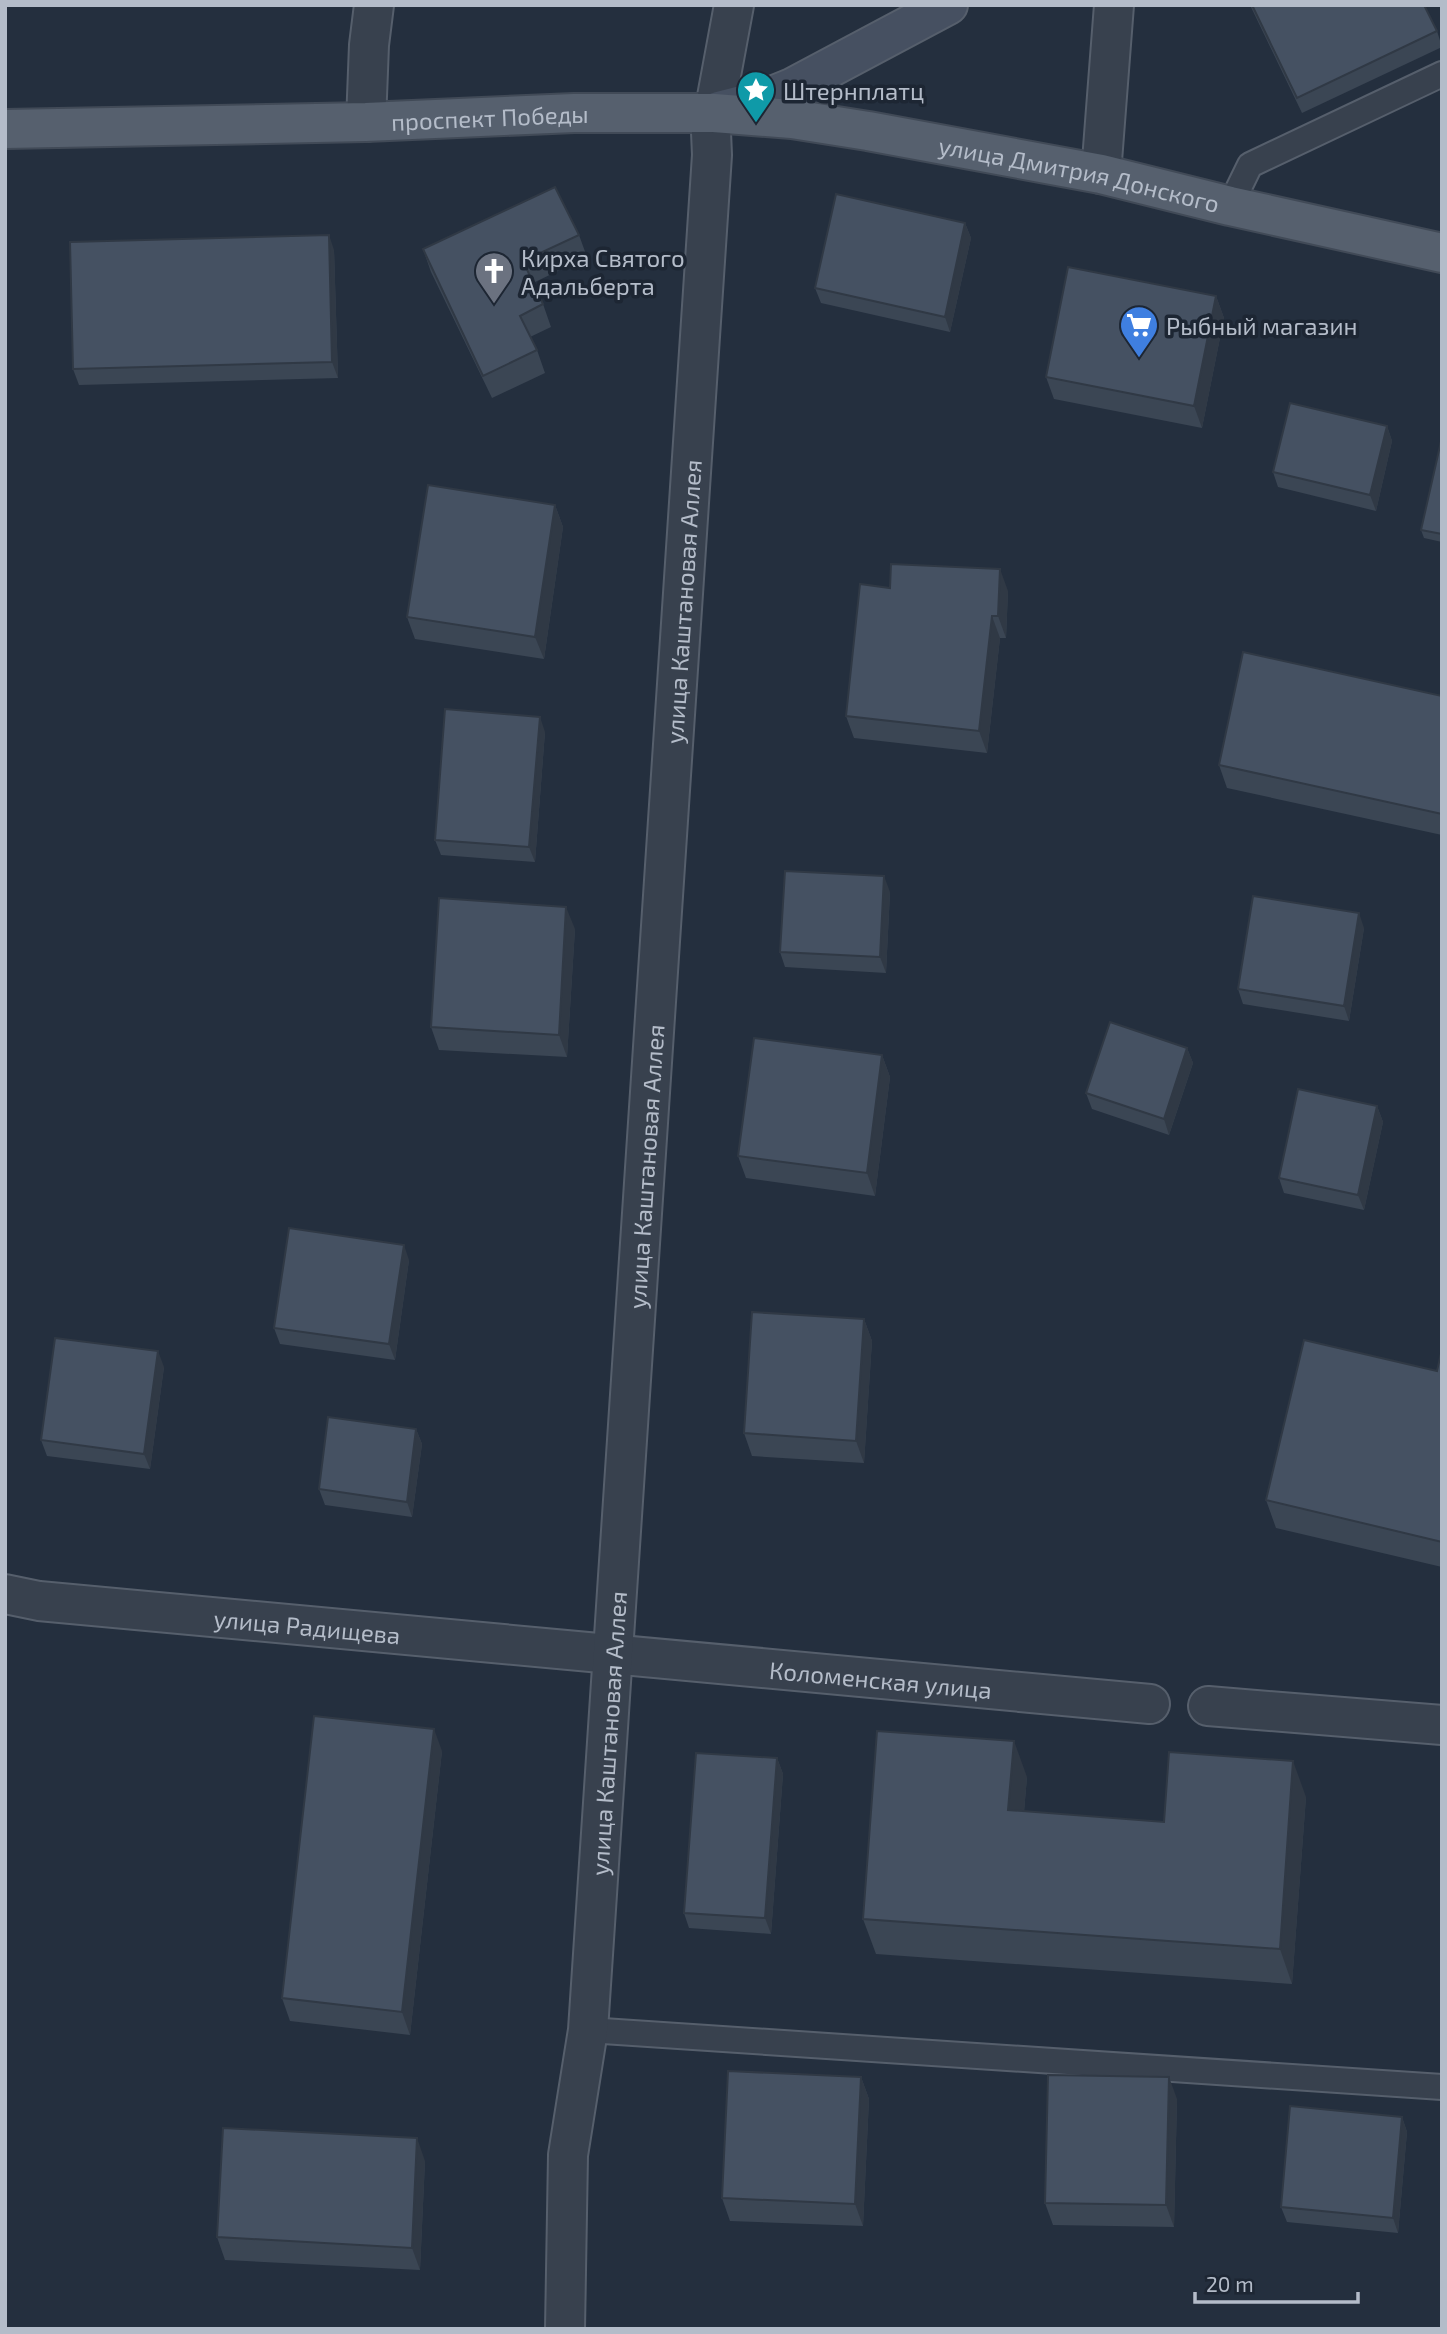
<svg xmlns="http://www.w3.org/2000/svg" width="1447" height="2334" font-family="'Exo 2',sans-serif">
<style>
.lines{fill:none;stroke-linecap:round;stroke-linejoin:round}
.service-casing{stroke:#565f6c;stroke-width:28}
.minor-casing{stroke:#565f6c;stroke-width:42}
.tertiary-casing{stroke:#565f6c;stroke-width:42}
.secondary-casing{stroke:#565f6c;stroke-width:42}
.primary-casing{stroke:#414a57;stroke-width:42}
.service{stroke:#38414e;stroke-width:24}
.minor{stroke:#38414e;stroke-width:38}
.tertiary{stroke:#38414e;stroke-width:38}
.secondary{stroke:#465061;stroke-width:38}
.primary{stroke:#56606e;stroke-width:38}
.wall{fill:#3b4654}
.shaded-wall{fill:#303945}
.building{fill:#455162;stroke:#303945;stroke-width:2}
.labels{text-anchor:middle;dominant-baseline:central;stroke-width:7;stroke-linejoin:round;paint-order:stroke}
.poi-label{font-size:24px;fill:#b4bcc9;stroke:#1d2633;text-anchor:start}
.street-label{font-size:24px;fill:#b4bcc9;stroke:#1d2633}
</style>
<rect width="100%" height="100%" fill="#242f3e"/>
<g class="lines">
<defs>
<g id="service">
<path d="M1230,206L1250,165L1442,74"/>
<path d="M588,2030L1442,2087"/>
</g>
<g id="minor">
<path d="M366,122L369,45L374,5"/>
<path d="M1101,174L1114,5"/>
<path id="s1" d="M5,1594L39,1601L1150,1704"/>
<path d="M1208,1706L1442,1725"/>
<path id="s2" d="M565,2329L568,2155L588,2030L712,155L711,132L714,113"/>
</g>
<path id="tertiary" d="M714,113L734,5"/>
<path id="secondary" d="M719,111L762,100L792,88L948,5"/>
<g id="primary">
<path id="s3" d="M5,129L366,122L574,113H714L792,119L868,131L1101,174L1230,206L1442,253"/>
</g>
</defs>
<!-- service casing -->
<use href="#service" class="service-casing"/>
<!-- minor casing -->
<use href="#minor" class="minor-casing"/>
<!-- tertiary casing -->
<use href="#tertiary" class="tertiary-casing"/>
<!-- secondary casing -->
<use href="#secondary" class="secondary-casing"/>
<!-- primary casing -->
<use href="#primary" class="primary-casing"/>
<!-- service -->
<use href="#service" class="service"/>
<!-- minor -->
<use href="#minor" class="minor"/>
<!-- tertiary -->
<use href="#tertiary" class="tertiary"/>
<!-- secondary -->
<use href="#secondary" class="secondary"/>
<!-- primary -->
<use href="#primary" class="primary"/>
</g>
<!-- wall -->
<g class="wall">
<path d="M1250,5H1424L1437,31L1442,47L1302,113Z"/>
<path d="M965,223L971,238L950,332L821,303L815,288Z"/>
<path d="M579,235L587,257L533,283L543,304L551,327L530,337L537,350L545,373L492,398L431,272L423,249Z"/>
<path d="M334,250L338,378L79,385L73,369Z"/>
<path d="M1216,296L1224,318L1202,428L1054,399L1046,377Z"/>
<path d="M1387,426L1392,441L1376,511L1278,487L1273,472Z"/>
<path d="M1442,437V542L1424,538L1421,530Z"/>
<path d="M555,505L563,527L544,659L415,639L407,617Z"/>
<path d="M890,588L1008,591L1006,638H1000L987,753L854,738L846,716Z"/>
<path d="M1442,696V835L1227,788L1219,765Z"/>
<path d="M545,732L535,862L441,855L435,840Z"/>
<path d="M890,892L886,973L785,967L780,952Z"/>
<path d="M1364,928L1349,1021L1243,1004L1238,989Z"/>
<path d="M575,929L567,1057L439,1050L431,1027Z"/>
<path d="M1187,1048L1193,1063L1169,1135L1092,1109L1086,1093Z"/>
<path d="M882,1055L890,1077L875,1196L746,1178L738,1156Z"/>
<path d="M1377,1106L1383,1122L1364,1210L1284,1193L1279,1178Z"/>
<path d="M409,1260L395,1360L280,1344L274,1328Z"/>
<path d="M864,1319L872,1341L864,1463L752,1456L744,1433Z"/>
<path d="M1442,1349V1567L1276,1528L1266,1500L1437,1371Z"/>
<path d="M164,1367L150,1469L47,1456L41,1440Z"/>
<path d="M416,1429L422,1444L412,1517L325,1505L319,1489Z"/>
<path d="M442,1751L410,2035L290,2021L282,1998Z"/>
<path d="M777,1758L783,1774L771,1934L689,1928L684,1913Z"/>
<path d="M1027,1777L1024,1812L1164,1822L1306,1797L1292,1984L876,1954L863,1919Z"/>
<path d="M861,2077L869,2099L863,2226L730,2221L722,2198Z"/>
<path d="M1177,2099L1174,2227L1053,2225L1045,2203Z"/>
<path d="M1402,2117L1407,2132L1398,2233L1287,2222L1281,2207Z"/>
<path d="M425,2161L420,2270L225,2260L217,2237Z"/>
</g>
<!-- shaded-wall -->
<g class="shaded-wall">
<path d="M965,223L971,238L950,332L945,317Z"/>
<path d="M329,235L334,250L338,378L332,362Z"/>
<path d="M1216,296L1224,318L1202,428L1194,406Z"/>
<path d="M1387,426L1392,441L1376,511L1370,495Z"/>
<path d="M555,505L563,527L544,659L535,637Z"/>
<path d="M1000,569L1008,591L1006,638L998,616Z"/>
<path d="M992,616L1000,638L987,753L979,731Z"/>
<path d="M540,717L545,732L535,862L529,847Z"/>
<path d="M884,876L890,892L886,973L880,957Z"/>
<path d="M566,907L575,929L567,1057L559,1035Z"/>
<path d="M1359,913L1364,928L1349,1021L1344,1006Z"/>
<path d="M1187,1048L1193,1063L1169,1135L1164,1119Z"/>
<path d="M882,1055L890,1077L875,1196L867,1173Z"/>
<path d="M1377,1106L1383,1122L1364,1210L1358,1195Z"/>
<path d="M404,1245L409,1260L395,1360L389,1344Z"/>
<path d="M864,1319L872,1341L864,1463L856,1441Z"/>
<path d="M158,1351L164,1367L150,1469L144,1454Z"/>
<path d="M416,1429L422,1444L412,1517L407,1502Z"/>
<path d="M434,1729L442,1751L410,2035L402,2012Z"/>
<path d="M1014,1741L1027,1777L1021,1846L1008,1810Z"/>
<path d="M777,1758L783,1774L771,1934L765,1918Z"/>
<path d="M1293,1761L1306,1797L1292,1984L1280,1949Z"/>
<path d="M861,2077L869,2099L863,2226L855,2204Z"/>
<path d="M1169,2077L1177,2099L1174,2227L1166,2205Z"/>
<path d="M1402,2117L1407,2132L1398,2233L1393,2218Z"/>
<path d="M417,2138L425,2161L420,2270L412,2248Z"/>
</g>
<!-- building -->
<g class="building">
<path d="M1252,5H1424L1437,31L1297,98Z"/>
<path d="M555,187L579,235L523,261L543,304L520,316L537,350L483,376L423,249Z"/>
<path d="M836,194L965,223L945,317L815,288Z"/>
<path d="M329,235L332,362L73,369L70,242Z"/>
<path d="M1068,267L1216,296L1194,406L1046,377Z"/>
<path d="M1290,403L1387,426L1370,495L1273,472Z"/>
<path d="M1442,437V534L1421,530Z"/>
<path d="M428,485L555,505L535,637L407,617Z"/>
<path d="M891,564L1000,569L998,616H992L979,731L846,716L860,584L890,588Z"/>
<path d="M1243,652L1442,696V814L1219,765Z"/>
<path d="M445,709L540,717L529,847L435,840Z"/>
<path d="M785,871L884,876L880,957L780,952Z"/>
<path d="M1253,896L1359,913L1344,1006L1238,989Z"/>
<path d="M439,898L566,907L559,1035L431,1027Z"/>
<path d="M1110,1022L1187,1048L1164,1119L1086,1093Z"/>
<path d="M754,1038L882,1055L867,1173L738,1156Z"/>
<path d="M1298,1089L1377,1106L1358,1195L1279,1178Z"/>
<path d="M289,1228L404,1245L389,1344L274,1328Z"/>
<path d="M752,1312L864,1319L856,1441L744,1433Z"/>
<path d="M55,1338L158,1351L144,1454L41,1440Z"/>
<path d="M1304,1340L1437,1371L1442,1349V1542L1266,1500Z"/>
<path d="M328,1417L416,1429L407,1502L319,1489Z"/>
<path d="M314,1716L434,1729L402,2012L282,1998Z"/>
<path d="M877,1731L1014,1741L1008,1810L1164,1822L1169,1752L1293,1761L1280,1949L863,1919Z"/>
<path d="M696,1753L777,1758L765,1918L684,1913Z"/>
<path d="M728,2071L861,2077L855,2204L722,2198Z"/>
<path d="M1048,2075L1169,2077L1166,2205L1045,2203Z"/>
<path d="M1290,2106L1402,2117L1393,2218L1281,2207Z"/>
<path d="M223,2128L417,2138L412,2248L217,2237Z"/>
</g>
<!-- icons -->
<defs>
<symbol id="sight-pin" viewBox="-11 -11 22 30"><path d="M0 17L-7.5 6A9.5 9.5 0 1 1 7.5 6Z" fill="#0f9aa8" stroke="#1d2633"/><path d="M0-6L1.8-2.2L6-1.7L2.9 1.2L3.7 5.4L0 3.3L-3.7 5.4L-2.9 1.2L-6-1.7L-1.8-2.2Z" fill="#fff"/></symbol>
<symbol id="church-pin" viewBox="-11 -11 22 30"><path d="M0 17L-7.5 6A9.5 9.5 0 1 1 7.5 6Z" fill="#6b7280" stroke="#1d2633"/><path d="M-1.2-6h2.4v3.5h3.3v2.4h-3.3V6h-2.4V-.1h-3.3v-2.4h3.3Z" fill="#fff"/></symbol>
<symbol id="supermarket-pin" viewBox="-11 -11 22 30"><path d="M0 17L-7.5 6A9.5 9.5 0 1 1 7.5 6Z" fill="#3f7fe0" stroke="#1d2633"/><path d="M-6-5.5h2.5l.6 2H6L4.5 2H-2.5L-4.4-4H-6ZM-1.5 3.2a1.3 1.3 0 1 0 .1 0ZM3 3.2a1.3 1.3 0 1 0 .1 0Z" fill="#fff"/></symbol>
</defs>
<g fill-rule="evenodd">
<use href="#sight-pin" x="734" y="68" width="44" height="60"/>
<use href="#church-pin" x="472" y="249" width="44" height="60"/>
<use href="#supermarket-pin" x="1117" y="303" width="44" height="60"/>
</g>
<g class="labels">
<!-- poi labels -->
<g class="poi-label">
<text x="783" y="90">Штернплатц</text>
<text x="521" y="257">Кирха Святого<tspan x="521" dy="28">Адальберта</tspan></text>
<text x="1166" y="325">Рыбный магазин</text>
</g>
<!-- street labels -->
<g class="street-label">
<text stroke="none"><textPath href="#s3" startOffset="485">проспект Победы</textPath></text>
<text stroke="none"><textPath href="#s3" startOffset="1080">улица Дмитрия Донского</textPath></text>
<text stroke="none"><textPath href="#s2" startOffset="1732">улица Каштановая Аллея</textPath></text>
<text stroke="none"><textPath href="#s2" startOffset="1166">улица Каштановая Аллея</textPath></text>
<text stroke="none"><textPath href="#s1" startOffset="304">улица Радищева</textPath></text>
<text stroke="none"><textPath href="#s1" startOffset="880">Коломенская улица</textPath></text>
<text stroke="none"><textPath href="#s2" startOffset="598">улица Каштановая Аллея</textPath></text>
</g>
</g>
<!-- border -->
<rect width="1447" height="2334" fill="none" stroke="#b4bcc9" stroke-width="14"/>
<!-- scale -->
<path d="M1195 2292v10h163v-10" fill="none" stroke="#b4bcc9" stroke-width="3.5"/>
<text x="1206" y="2292" font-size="21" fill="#b4bcc9" stroke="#1d2633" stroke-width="5" paint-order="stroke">20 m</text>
</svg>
